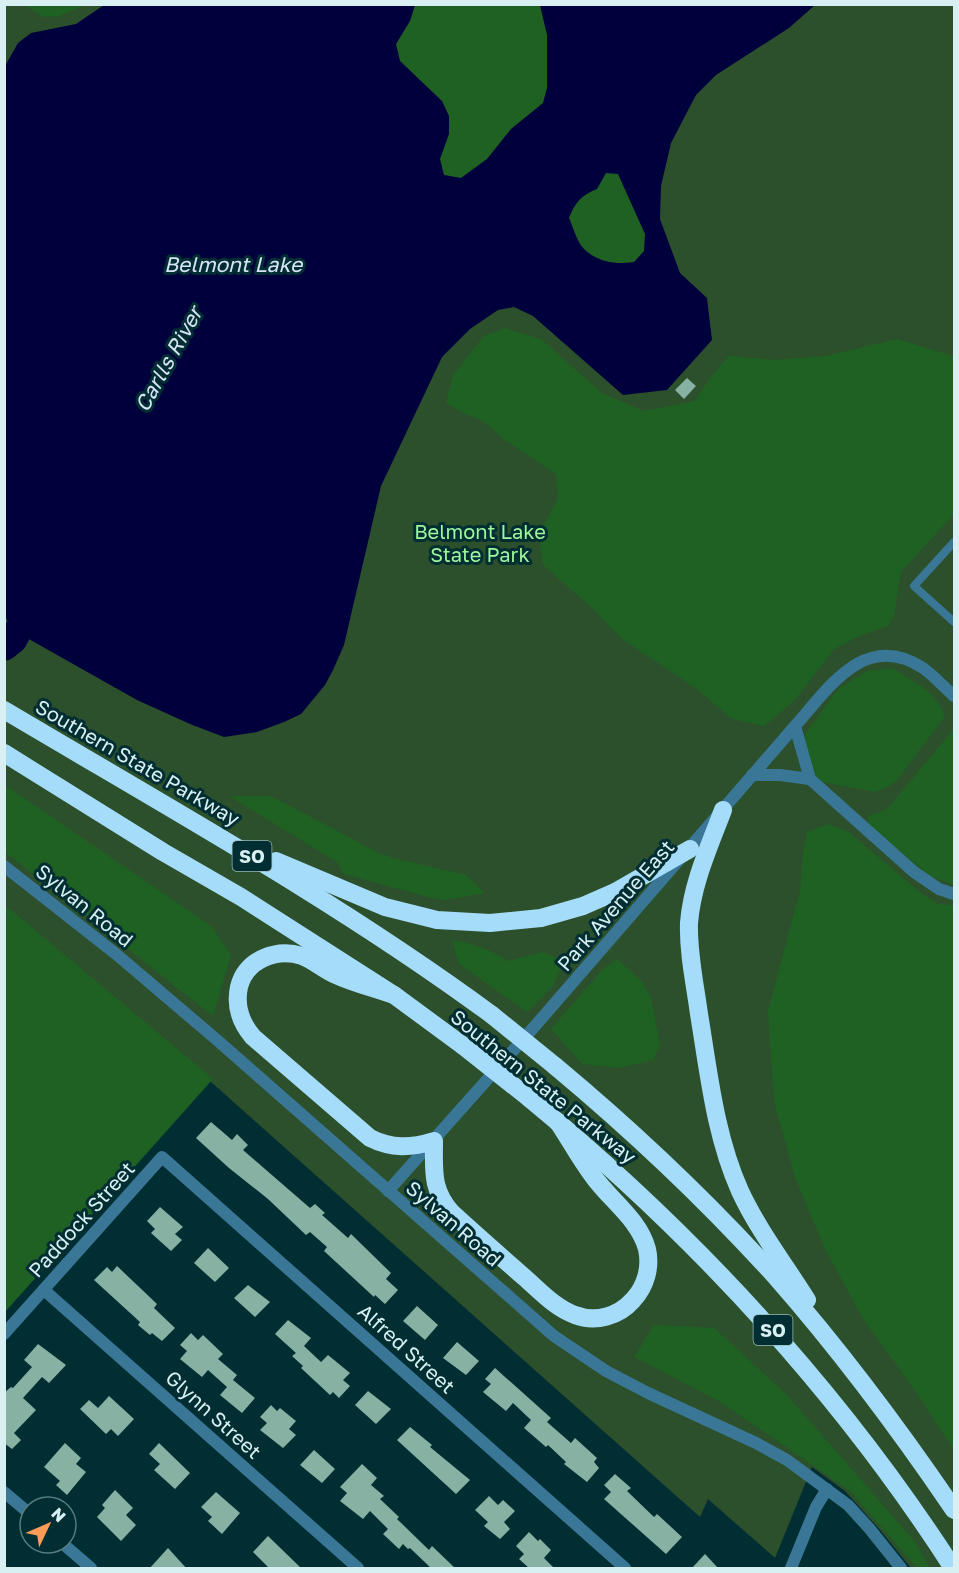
<svg xmlns="http://www.w3.org/2000/svg" width="959" height="1573" font-family="'Golos Text',sans-serif">
<style>
.green{fill:#2c502c}
.forest{fill:#1f6122}
.water{fill:#00003d;fill-rule:evenodd}
.lines{fill:none;stroke-linecap:round;stroke-linejoin:round}
.river{stroke:#00003d;stroke-width:28}
.building{fill:#87b1a3}
.service{stroke:#3a7796;stroke-width:8}
.minor{stroke:#3a7796;stroke-width:12}
.tertiary{stroke:#3a7796;stroke-width:12}
.motorway{stroke:#a5dcfa;stroke-width:18}
.motorway-bridge{stroke:#a5dcfa;stroke-width:18}
.labels{text-anchor:middle;dominant-baseline:central;stroke-width:6;stroke-linejoin:round;paint-order:stroke}
.shield{fill:#002e32;stroke:#98b6b8;stroke-width:1.5}
.shield-label{font-size:18px;font-weight:bold;fill:#d9f0f2}
.park-label{font-size:20px;fill:#9ef69d;stroke:#002e32}
.street-label{font-size:20px;fill:#d9f0f2;stroke:#002e32}
.water-label{font-size:21px;font-style:italic;fill:#d8e3f7;stroke:#002e32}
</style>
<rect width="100%" height="100%" fill="#002e32"/>
<!-- green -->
<path class="green" d="M4,5H954V1568H911L881,1531L845,1491L812,1467L775,1558L708,1499L700,1517L210,1081L5,1311Z"/>
<!-- forest -->
<g class="forest">
<path d="M24,5H86L59,16L44,17Z"/>
<path d="M415,5H540L547,35V88L543,103L511,129L487,159L461,178L444,175L440,159L448,134L414,76L400,61L396,44L410,21Z"/>
<path d="M606,173L618,174L645,234L644,251L635,262C617,265 597,262 584,249C577,242 573,227 569,217C575,202 581,195 597,189Z"/>
<path d="M505,328L541,339L602,393L644,411L695,401L709,379L729,356L774,360L826,356L897,339L950,355L954,357V514L901,572L894,615L888,626L859,636L834,649L794,701L764,726L732,719L697,689L622,639L593,609L542,564L540,532L558,499L556,474L505,440L482,420L467,415L446,403L453,375L484,336Z"/>
<path d="M892,668C915,682 935,691 945,716L897,780L888,787L875,792L822,782L807,765L804,736L838,689L867,671Z"/>
<path d="M954,729V885L930,876L868,825V816L886,810Z"/>
<path d="M5,785L211,926L231,955L213,1016L5,852Z"/>
<path d="M229,796H271L377,852L393,858L466,875L485,893L445,900L432,898L344,874L337,862Z"/>
<path d="M828,824L849,832L918,891L938,904L954,905V1450L912,1386L863,1319L824,1247L795,1177L774,1101L768,1011L800,891L803,854L807,832Z"/>
<path d="M5,905L213,1079L5,1312Z"/>
<path d="M452,940C471,943 492,950 508,961L543,952L563,961L553,986L527,1012L459,964Z"/>
<path d="M617,959L642,982L651,998L660,1044L653,1060L619,1068L582,1064L551,1029L602,970Z"/>
<path d="M654,1325L714,1328L787,1395L915,1542L930,1568H917L850,1491L719,1401L634,1357Z"/>
</g>
<!-- water -->
<path class="water" d="M104,5H415L410,21L396,44L400,61L442,101L449,116V134L440,159L444,175L461,178L487,159L511,129L543,103L547,88V35L540,5H815L789,28L716,75L696,95L671,143L661,186L660,219L680,273L707,298L712,340L667,390L623,395L533,316L514,307L498,310L470,329L442,357L381,486L344,645L333,670L325,685L301,714L284,722L257,732L224,737L190,724L137,700L27,638L17,644L8,637L12,626L4,616L5,66L18,43L31,33L76,24ZM606,173L618,174L645,234L644,251L634,262C617,265 597,262 584,249C577,242 573,227 569,218C575,202 582,195 597,189Z"/>
<g class="lines">
<!-- river -->
<path class="river" d="M4,647L13,640L32,605"/>
</g>
<!-- building -->
<g class="building">
<path d="M687,378L696,386L684,399L675,390Z"/>
<path d="M211,1122L232,1140L237,1134L248,1145L243,1150L310,1208L315,1204L325,1213L322,1215L348,1238L351,1234L391,1273L386,1279L398,1290L385,1304L375,1295L374,1297L324,1251L327,1247L310,1232L306,1235L268,1199L229,1168L196,1138Z"/>
<path d="M160,1207L183,1227L175,1234L182,1240L171,1251L151,1233L155,1229L147,1221Z"/>
<path d="M208,1248L229,1268L215,1282L194,1263Z"/>
<path d="M117,1266L157,1304L154,1308L175,1328L162,1341L152,1333L150,1335L138,1325L140,1322L94,1280L107,1267L112,1272Z"/>
<path d="M248,1285L270,1302L255,1317L234,1298Z"/>
<path d="M417,1306L438,1325L425,1340L403,1321Z"/>
<path d="M288,1320L311,1338L304,1346L321,1362L328,1355L350,1373L343,1380L350,1386L339,1398L333,1392L330,1395L301,1368L303,1366L292,1356L296,1353L275,1334Z"/>
<path d="M191,1333L198,1340L203,1335L223,1354L218,1359L237,1375L233,1380L255,1398L242,1413L220,1395L227,1387L208,1370L202,1377L180,1359L187,1351L180,1345Z"/>
<path d="M457,1342L479,1361L466,1375L443,1358Z"/>
<path d="M38,1344L66,1365L49,1383L42,1377L23,1398L36,1410L14,1433L21,1440L12,1449L4,1443V1393L11,1387L13,1388L32,1367L24,1360Z"/>
<path d="M495,1368L551,1418L547,1422L571,1443L575,1438L597,1458L594,1462L599,1468L587,1482L564,1464L566,1462L548,1445L546,1447L524,1428L531,1420L513,1403L506,1411L483,1392L491,1384L485,1379Z"/>
<path d="M368,1391L391,1409L376,1424L355,1405Z"/>
<path d="M109,1396L134,1419L118,1436L111,1429L106,1434L80,1409L89,1400L98,1408Z"/>
<path d="M271,1405L277,1411L280,1408L296,1421L289,1429L296,1435L283,1448L260,1430L267,1423L260,1417Z"/>
<path d="M410,1427L432,1445L430,1447L470,1480L456,1494L397,1440Z"/>
<path d="M65,1443L81,1458L76,1464L86,1472L67,1495L56,1485L60,1481L44,1467Z"/>
<path d="M159,1443L190,1473L175,1489L154,1470L160,1464L149,1454Z"/>
<path d="M314,1450L335,1469L322,1483L300,1465Z"/>
<path d="M362,1464L377,1478L371,1485L384,1496L380,1499L399,1517L397,1519L429,1550L432,1546L456,1569H432L410,1548L408,1549L403,1544L399,1549L383,1534L388,1529L370,1511L363,1519L340,1501L347,1493L340,1487Z"/>
<path d="M615,1474L631,1488L627,1491L654,1517L657,1514L682,1537L666,1554L604,1499L611,1492L604,1485Z"/>
<path d="M115,1490L133,1508L126,1515L136,1525L121,1541L97,1517L105,1508L102,1505Z"/>
<path d="M216,1492L240,1513L222,1534L208,1521L212,1517L201,1507Z"/>
<path d="M489,1496L498,1505L503,1500L515,1511L504,1522L510,1529L500,1539L484,1526L488,1522L475,1510Z"/>
<path d="M529,1532L538,1541L540,1539L551,1550L544,1558L555,1569H530L519,1559L524,1554L516,1546Z"/>
<path d="M268,1536L302,1569H270L253,1552Z"/>
<path d="M168,1548L187,1569H149Z"/>
<path d="M705,1554L719,1569H691Z"/>
</g>
<g class="lines">
<!-- service -->
<path class="service" d="M954,542L914,586L954,622"/>
<!-- minor -->
<g class="minor">
<path d="M795,726L810,779L914,872L939,889L954,894"/>
<path d="M752,775H780L810,779"/>
<path d="M388,1191L535,1026L795,726C829,688 865,630 923,668C934,676 944,687 954,696"/>
<path d="M44,1290L358,1568"/>
<path d="M4,1334L162,1157L625,1568"/>
<path d="M4,1492L30,1514"/>
<path d="M62,1543L91,1568"/>
</g>
<!-- tertiary -->
<g class="tertiary">
<path d="M4,866L116,954L217,1040L554,1336L606,1371L648,1393L756,1443L787,1460L848,1505L869,1528L901,1568"/>
<path d="M791,1568L816,1507L827,1489"/>
</g>
<!-- motorway -->
<g class="motorway">
<path d="M4,710C169,808 337,901 492,1015"/>
<path d="M4,753L163,852L241,897L394,995L462,1045"/>
<path d="M723,810C709,847 692,884 689,923C688,953 695,984 699,1014C709,1074 715,1135 740,1191C757,1228 785,1265 807,1300"/>
<path d="M276,861L385,907L437,920L490,923L541,918L583,906L615,892L690,849"/>
<path d="M394,995C374,988 353,983 334,974C323,969 313,960 302,956C277,948 246,959 239,987C235,1006 240,1022 253,1037L370,1138C392,1149 411,1148 434,1141C434,1170 431,1190 452,1213C476,1235 500,1256 524,1277C539,1290 555,1308 575,1315C596,1323 619,1316 633,1300C646,1286 651,1267 647,1249C639,1219 610,1200 593,1176C580,1159 570,1140 558,1122"/>
<path d="M555,1066C633,1131 707,1201 775,1276C840,1350 899,1429 954,1510"/>
<path d="M529,1098C694,1234 837,1388 953,1568"/>
</g>
<!-- motorway-bridge -->
<g class="motorway-bridge">
<path d="M492,1015L555,1066"/>
<path d="M462,1045L529,1098"/>
</g>
</g>
<g class="labels">
<!-- shield labels -->
<g class="shield">
<rect x="232.5" y="841" width="39" height="30" rx="4.5"/>
<rect x="753.5" y="1315" width="39" height="30" rx="4.5"/>
</g>
<g class="shield-label">
<text x="252" y="856">SO</text>
<text x="773" y="1330">SO</text>
</g>
<!-- park labels -->
<g class="park-label">
<text x="480" y="531">Belmont Lake<tspan x="480" dy="23">State Park</tspan></text>
</g>
<!-- street labels -->
<g class="street-label">
<text transform="translate(138 762) rotate(30)">Southern State Parkway</text>
<text transform="translate(85 905) rotate(39)">Sylvan Road</text>
<text transform="translate(615 905) rotate(-49)">Park Avenue East</text>
<text transform="translate(544 1086) rotate(39)">Southern State Parkway</text>
<text transform="translate(81 1219) rotate(-48)">Paddock Street</text>
<text transform="translate(454 1223) rotate(41)">Sylvan Road</text>
<text transform="translate(407 1348) rotate(42)">Alfred Street</text>
<text transform="translate(214 1414) rotate(42)">Glynn Street</text>
</g>
<!-- water labels -->
<g class="water-label">
<text x="233" y="264">Belmont Lake</text>
<text transform="translate(168 359) rotate(-61)">Carlls River</text>
</g>
</g>
<!-- border -->
<rect width="959" height="1573" fill="none" stroke="#d9f0f2" stroke-width="12"/>
<!-- north arrow -->
<g transform="translate(48 1525) rotate(46)"><circle r="28" fill="#002e32" stroke="#577c7f" stroke-width="1.5"/>
<path d="M0-4.5L10 22L0 15L-10 22Z" fill="#fd9c56"/>
<text y="-9" font-size="16" font-weight="bold" text-anchor="middle" fill="#d9f0f2">N</text>
</g>
</svg>
